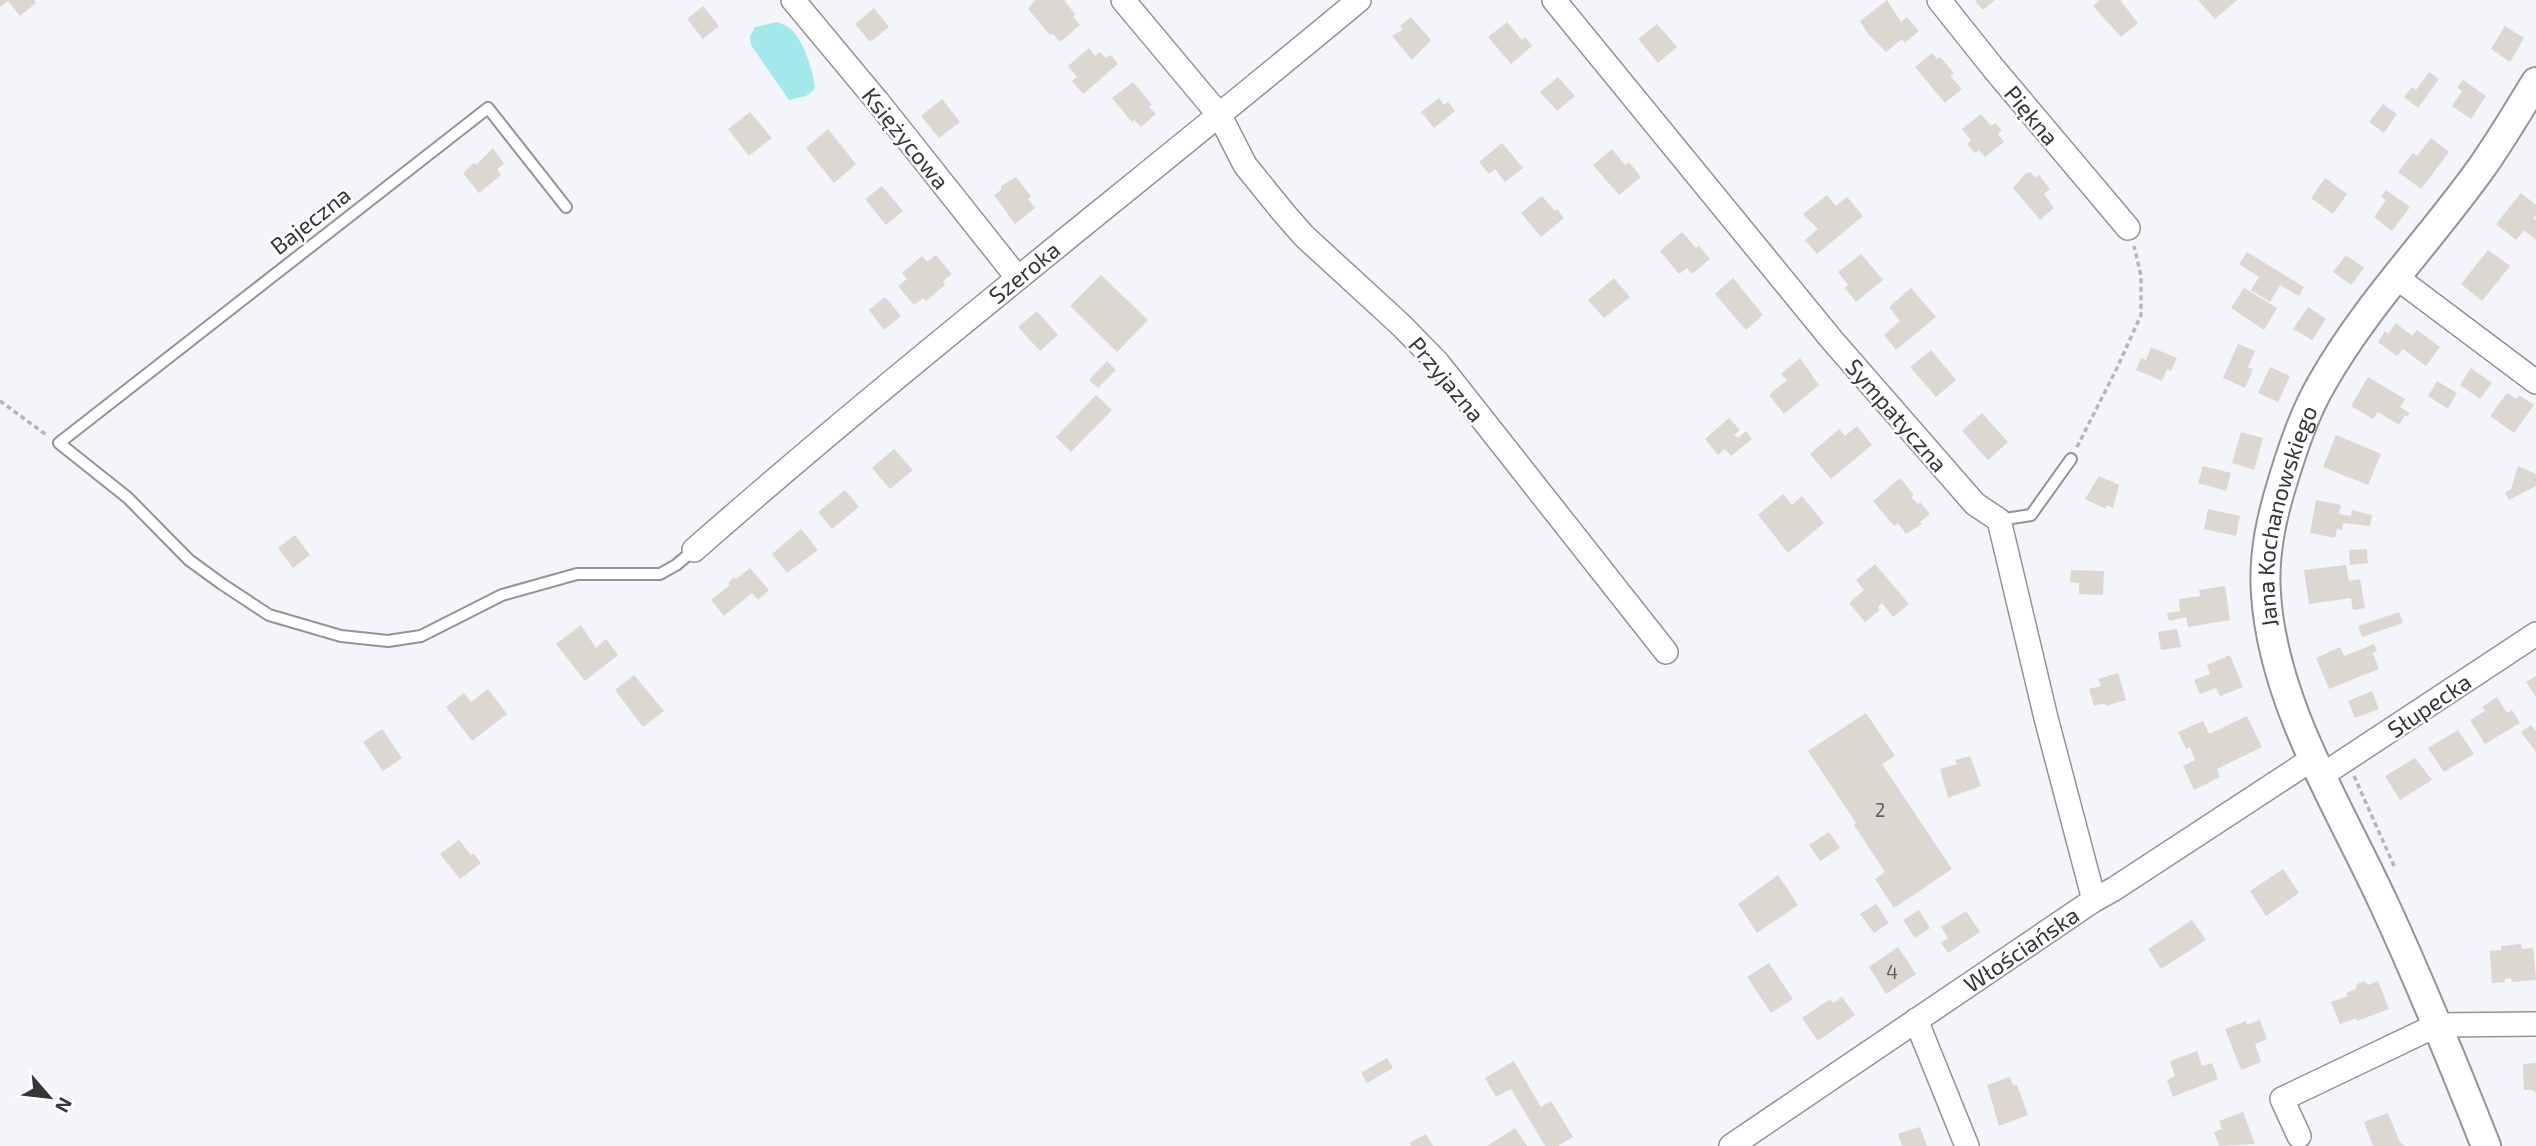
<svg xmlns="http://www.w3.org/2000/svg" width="2536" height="1146" font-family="'Exo 2',sans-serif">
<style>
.water{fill:#a3e9ec}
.building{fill:#dcd7d1}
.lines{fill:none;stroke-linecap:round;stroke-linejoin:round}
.service-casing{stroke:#939399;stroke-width:14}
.minor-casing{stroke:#939399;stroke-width:26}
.tertiary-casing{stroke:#939399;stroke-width:32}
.path{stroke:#b5b5bb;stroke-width:3.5;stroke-dasharray:5 3.5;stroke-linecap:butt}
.service{stroke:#fff;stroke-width:10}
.minor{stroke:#fff;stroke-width:23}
.tertiary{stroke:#fff;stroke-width:28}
.labels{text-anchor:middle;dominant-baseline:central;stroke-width:5;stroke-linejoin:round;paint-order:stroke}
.number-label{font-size:19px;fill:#605e5f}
.street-label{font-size:23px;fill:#363639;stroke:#fff}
</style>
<rect width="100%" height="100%" fill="#f4f4fb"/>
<!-- water -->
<path class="water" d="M777,22C782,24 788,26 792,30C804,42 814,73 815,89L806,96L789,100L751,45L750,36L755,27Z"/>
<!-- building -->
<g class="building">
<path d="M0,0H34L36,3L20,16L8,1L0,7Z"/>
<path d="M1035,0H1064L1075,14L1073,17L1080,25L1060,42L1052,33L1050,35L1028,9Z"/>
<path d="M1887,0L1901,22L1907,17L1919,31L1905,43L1902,39L1886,52L1868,34L1860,21Z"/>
<path d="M1977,0H1995L1983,10L1975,1Z"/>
<path d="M2100,0H2120L2138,23L2121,37L2093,6Z"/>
<path d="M2198,0H2237L2215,19Z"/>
<path d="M703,6L719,26L703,39L687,19Z"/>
<path d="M874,8L889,27L870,42L855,24Z"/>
<path d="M1411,17L1431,40L1412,60L1392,36L1403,29L1400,26Z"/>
<path d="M1507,22L1522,40L1525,37L1532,46L1511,64L1488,37Z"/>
<path d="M1657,24L1677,47L1658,63L1638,39Z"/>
<path d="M2505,26L2524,38L2510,62L2491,49Z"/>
<path d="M1089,48L1095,56L1100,52L1106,58L1111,55L1118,64L1083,94L1072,81L1077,77L1068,66Z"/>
<path d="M1932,53L1937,59L1940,57L1954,73L1950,76L1962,89L1945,103L1915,67Z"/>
<path d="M2429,72L2439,79L2418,108L2404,97L2412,87L2416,90Z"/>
<path d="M1558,77L1575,96L1557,111L1540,92Z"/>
<path d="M2463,80L2486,96L2471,119L2452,106L2462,91L2457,87Z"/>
<path d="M1133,82L1152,105L1149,107L1156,114L1141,127L1134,120L1132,122L1112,98Z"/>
<path d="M1439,98L1444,105L1448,102L1455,111L1434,128L1421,112Z"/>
<path d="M942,99L960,122L939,138L921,116Z"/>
<path d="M2383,104L2397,114L2384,133L2369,122Z"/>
<path d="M750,112L772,138L749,156L728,129Z"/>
<path d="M1981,114L1991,126L1995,123L2002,130L1998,134L2004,142L1985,157L1979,150L1975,153L1967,144L1971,140L1962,129Z"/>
<path d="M828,129L856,164L834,183L806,148Z"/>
<path d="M2431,138L2449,152L2421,189L2398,172L2413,153L2417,156Z"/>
<path d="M1502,143L1523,168L1505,182L1495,169L1489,174L1479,162Z"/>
<path d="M493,148L504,164L497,169L501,175L479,193L463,173L474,163L476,165Z"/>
<path d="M1612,149L1625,165L1629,162L1641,177L1619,195L1593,165Z"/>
<path d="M2031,172L2035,178L2039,175L2050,189L2044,194L2054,208L2040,220L2013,188L2026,173Z"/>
<path d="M1016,177L1031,196L1028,199L1035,208L1015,224L994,195L1001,190V186Z"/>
<path d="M2325,178L2347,194L2333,214L2311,198Z"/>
<path d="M882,186L903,211L886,225L865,199Z"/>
<path d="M2386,190L2410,207L2392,231L2374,217L2386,200L2381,197Z"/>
<path d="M2521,193L2536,205V215L2533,218L2536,220V240L2524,230L2516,240L2496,224Z"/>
<path d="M1827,195L1836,206L1847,197L1863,216L1817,254L1805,240L1818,229L1803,214Z"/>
<path d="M1542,196L1555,211L1557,209L1564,218L1541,237L1521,213Z"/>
<path d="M1682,232L1696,248L1699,246L1710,259L1692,274L1687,268L1679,274L1660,251Z"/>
<path d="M2488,250L2510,266L2482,301L2461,284Z"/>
<path d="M2247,252L2304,287L2299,296L2280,285L2270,302L2251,290L2259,277L2239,264Z"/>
<path d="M1861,254L1883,280L1856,302L1845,288L1848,285L1838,272Z"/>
<path d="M936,255L952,274L943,281L945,285L926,301L923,298L914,305L898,286L907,279L902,273L922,256L927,262Z"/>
<path d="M2346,255L2364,268L2351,285L2333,272Z"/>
<path d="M1101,275L1148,320L1117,352L1070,306Z"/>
<path d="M1614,278L1630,297L1604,318L1588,300Z"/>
<path d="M1733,278L1763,315L1746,330L1715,294Z"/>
<path d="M1911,288L1936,317L1896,350L1884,335L1900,321L1889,307Z"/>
<path d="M2244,288L2277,308L2264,330L2231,308Z"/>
<path d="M885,297L901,316L884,330L869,310Z"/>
<path d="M2308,307L2326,319L2312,340L2293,329Z"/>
<path d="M1037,311L1058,335L1040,351L1018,327Z"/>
<path d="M2396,323L2412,336L2417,330L2440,347L2426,366L2403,349L2397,356L2378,342L2385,331L2388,334Z"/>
<path d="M2238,344L2255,351L2248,367L2253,369L2245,388L2223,378Z"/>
<path d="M2151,347L2177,358L2171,371L2167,369L2162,381L2136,370L2141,358L2146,360Z"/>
<path d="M1931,350L1956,380L1936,397L1910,367Z"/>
<path d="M1800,358L1819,385L1784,414L1769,395L1787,380L1781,374Z"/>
<path d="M1107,361L1116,370L1098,388L1089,380Z"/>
<path d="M2270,367L2290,376L2278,402L2258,393Z"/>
<path d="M2471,368L2492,383L2480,399L2460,385Z"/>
<path d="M2368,377L2405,399L2400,407L2410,413L2407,417L2405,415L2399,425L2378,412L2373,419L2351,406Z"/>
<path d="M2437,381L2457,393L2448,409L2428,396Z"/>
<path d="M2507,393L2516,399L2519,395L2534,405L2514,433L2490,416Z"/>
<path d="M1096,395L1112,410L1071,452L1056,437Z"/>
<path d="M1982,413L2008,442L1988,460L1962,431Z"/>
<path d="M1729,418L1740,430L1734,435L1738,438L1746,431L1752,439L1731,456L1725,449L1718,455L1705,439Z"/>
<path d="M1857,426L1872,445L1831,479L1810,454L1839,429L1845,436Z"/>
<path d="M2241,432L2263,438L2254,470L2232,463Z"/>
<path d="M2336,435L2381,454L2368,485L2323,467Z"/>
<path d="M894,449L913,470L890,489L872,468Z"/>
<path d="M2203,466L2231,473L2226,491L2198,483Z"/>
<path d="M2518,466L2536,474V486L2509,500L2505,493L2511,489Z"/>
<path d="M2099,476L2119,485L2113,508L2107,505L2106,509L2085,499Z"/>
<path d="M1900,478L1914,495L1911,497L1918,504L1920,502L1930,514L1920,522L1922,524L1906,534L1898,523L1894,526L1873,501Z"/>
<path d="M845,490L859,507L832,529L818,512Z"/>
<path d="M1783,494L1792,505L1802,496L1824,523L1788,553L1758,515Z"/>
<path d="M2316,500L2341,505L2339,514L2351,516L2352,510L2372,515L2370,526L2343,523L2342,530L2337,529L2335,538L2310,533Z"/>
<path d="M2208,509L2240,516L2236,536L2204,529Z"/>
<path d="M801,529L818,550L787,573L772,554Z"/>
<path d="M295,535L310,555L293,568L278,548Z"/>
<path d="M2367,549L2368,563L2350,565L2349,550Z"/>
<path d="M1875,564L1909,604L1893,617L1882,603L1878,607L1880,610L1865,622L1849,603L1864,590L1856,580Z"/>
<path d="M2346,565L2349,581L2360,579L2365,608L2353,610L2351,598L2309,604L2304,570Z"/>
<path d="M750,568L769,590L758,600L752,593L724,616L711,600L730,585L728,583L734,577L736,579Z"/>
<path d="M2071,570L2104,571L2103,595L2079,594V583L2070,582Z"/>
<path d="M2225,586L2230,620L2188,627L2186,617L2169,621L2167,613L2180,611L2179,599L2200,596L2199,590Z"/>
<path d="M2399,612L2403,623L2362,637L2358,626Z"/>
<path d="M581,625L596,648L606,639L618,655L585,681L556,644Z"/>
<path d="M2177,629L2181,647L2161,650L2158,632Z"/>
<path d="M2374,644L2377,651L2351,661L2373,653L2379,669L2329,689L2316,658L2340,647L2344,656Z"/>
<path d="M2230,655L2243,687L2220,696L2216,688L2200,694L2194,680L2210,674L2207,665Z"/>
<path d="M2118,673L2126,700L2106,706L2105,703L2094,706L2089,689L2101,686L2098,679Z"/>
<path d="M634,675L664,711L643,727L615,690Z"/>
<path d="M2536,676V697L2526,682Z"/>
<path d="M488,689L507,714L472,741L446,707L464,693L471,702Z"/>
<path d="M2372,691L2379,709L2355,718L2348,701Z"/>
<path d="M2497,697L2507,713L2512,710L2520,723L2485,744L2470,720L2485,711L2482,707Z"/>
<path d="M1866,713L1895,756L1882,764L1952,869L1894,908L1875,879L1885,872L1854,825L1856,823L1808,751Z"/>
<path d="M2247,716L2262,747L2217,769L2220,777L2194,790L2183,766L2195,760L2190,747L2186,749L2178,732L2203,721L2209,734Z"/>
<path d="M2531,725L2536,731V752L2521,732Z"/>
<path d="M382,729L402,758L383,771L363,742Z"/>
<path d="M2458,730L2474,754L2444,772L2428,748Z"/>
<path d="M1970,756L1981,786L1948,798L1940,769L1957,764L1955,760Z"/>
<path d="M2415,758L2432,780L2400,800L2385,776Z"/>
<path d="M1829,832L1840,848L1820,861L1809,845Z"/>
<path d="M459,840L471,855L474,854L481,863L460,879L440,854Z"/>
<path d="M2283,869L2299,893L2266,916L2250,891Z"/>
<path d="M1778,875L1798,905L1757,933L1738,904Z"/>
<path d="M1876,904L1889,923L1874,933L1860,914Z"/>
<path d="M1919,910L1930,928L1915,938L1903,920Z"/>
<path d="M1966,911L1980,932L1948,953L1941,943L1948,938L1941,927Z"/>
<path d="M2192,920L2206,940L2161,969L2148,949Z"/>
<path d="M2521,944L2522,949L2533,948L2536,980L2512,982L2511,978L2505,979V982L2492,983L2490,951L2501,950V946Z"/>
<path d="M1898,947L1916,974L1886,994L1869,967Z"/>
<path d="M1769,963L1793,999L1771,1013L1747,977Z"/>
<path d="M2364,981L2368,985L2378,981L2389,1009L2357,1021L2356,1018L2340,1024L2331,1002L2348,996L2346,993L2356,989L2357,984Z"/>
<path d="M1842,997L1855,1015L1818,1041L1802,1018L1830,999L1833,1003Z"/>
<path d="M2260,1020L2267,1039L2255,1044L2261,1062L2241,1070L2225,1029L2246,1021L2247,1025Z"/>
<path d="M2197,1051L2202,1066L2212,1063L2218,1079L2173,1097L2167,1080L2175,1076L2170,1061Z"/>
<path d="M1387,1058L1393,1068L1367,1083L1361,1073Z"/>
<path d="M1514,1061L1541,1107L1551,1101L1573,1137L1558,1146H1545L1511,1089L1496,1097L1485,1078Z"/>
<path d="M2536,1063V1093L2533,1090H2524L2523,1064Z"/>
<path d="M2010,1077L2013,1086L2017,1085L2028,1115L1999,1126L1987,1085Z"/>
<path d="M2243,1112L2255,1144L2219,1146L2214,1132L2222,1129L2219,1121Z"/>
<path d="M2388,1113L2399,1140L2404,1146H2373L2364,1122Z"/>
<path d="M1920,1127L1927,1146H1902L1898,1134Z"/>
<path d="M1515,1128L1527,1146H1487Z"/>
<path d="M1426,1134L1433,1146H1411L1409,1143Z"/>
</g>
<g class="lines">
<defs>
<g id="service">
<path d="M566,207L488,108L59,443L128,498L189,560L222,584L269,615L341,636L388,641L421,636L502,595L577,574H660L676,565L694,550"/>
<path d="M1999,520L2031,515L2071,459"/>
</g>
<g id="minor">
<path d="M793,0L878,102L1017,277"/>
<path d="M1123,0L1220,116L1245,165L1283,212L1304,236L1402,326L1438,363L1666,652"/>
<path d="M1554,0L1832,340L1975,504L1999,520L2046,718L2094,900"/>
<path d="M1939,0L1994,69L2128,228"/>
<path d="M2396,277L2536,382"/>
<path d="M694,550C910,360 1138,184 1359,0"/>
<path d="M2321,776L2536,634"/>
<path d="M1916,1020L1967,1146"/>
<path d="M2299,1136L2282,1099L2437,1025L2536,1024"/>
<path d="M1731,1146L2094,900L2114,889L2314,758"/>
</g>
<g id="tertiary">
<path id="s1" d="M2486,1146C2454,1065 2421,984 2384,904C2339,806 2273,704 2266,594C2263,554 2272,515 2284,477C2294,445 2305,412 2322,383C2366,305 2430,240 2482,167C2501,140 2518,111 2536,82"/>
</g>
</defs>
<!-- service casing -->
<use href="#service" class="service-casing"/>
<!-- minor casing -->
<use href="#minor" class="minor-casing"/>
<!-- tertiary casing -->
<use href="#tertiary" class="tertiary-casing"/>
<!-- path -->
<g class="path">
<path d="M0,401L48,436"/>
<path d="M2077,447L2116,370L2141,315V276L2134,246"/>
<path d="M2354,776L2395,868"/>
</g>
<!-- service -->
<use href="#service" class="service"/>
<!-- minor -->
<use href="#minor" class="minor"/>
<!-- tertiary -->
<use href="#tertiary" class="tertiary"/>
</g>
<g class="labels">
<!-- number labels -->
<g class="number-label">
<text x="1880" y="809">2</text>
<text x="1892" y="971">4</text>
</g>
<!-- street labels -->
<g class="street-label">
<text transform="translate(2032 115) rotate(50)">Piękna</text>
<text transform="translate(906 138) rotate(51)">Księżycowa</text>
<text transform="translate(310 220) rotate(-38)">Bajeczna</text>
<text transform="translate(1024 272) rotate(-39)">Szeroka</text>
<text transform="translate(1447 379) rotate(50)">Przyjazna</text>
<text transform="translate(1897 415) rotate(49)">Sympatyczna</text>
<text stroke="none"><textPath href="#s1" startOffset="677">Jana Kochanowskiego</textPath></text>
<text transform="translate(2429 705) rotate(-34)">Słupecka</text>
<text transform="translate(2021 949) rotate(-34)">Włościańska</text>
</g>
</g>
<!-- north arrow -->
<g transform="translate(49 1097) rotate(118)" stroke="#ffffff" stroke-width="5" paint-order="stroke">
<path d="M0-5L12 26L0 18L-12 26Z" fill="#363639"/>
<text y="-10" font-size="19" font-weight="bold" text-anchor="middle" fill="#363639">N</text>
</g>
</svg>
